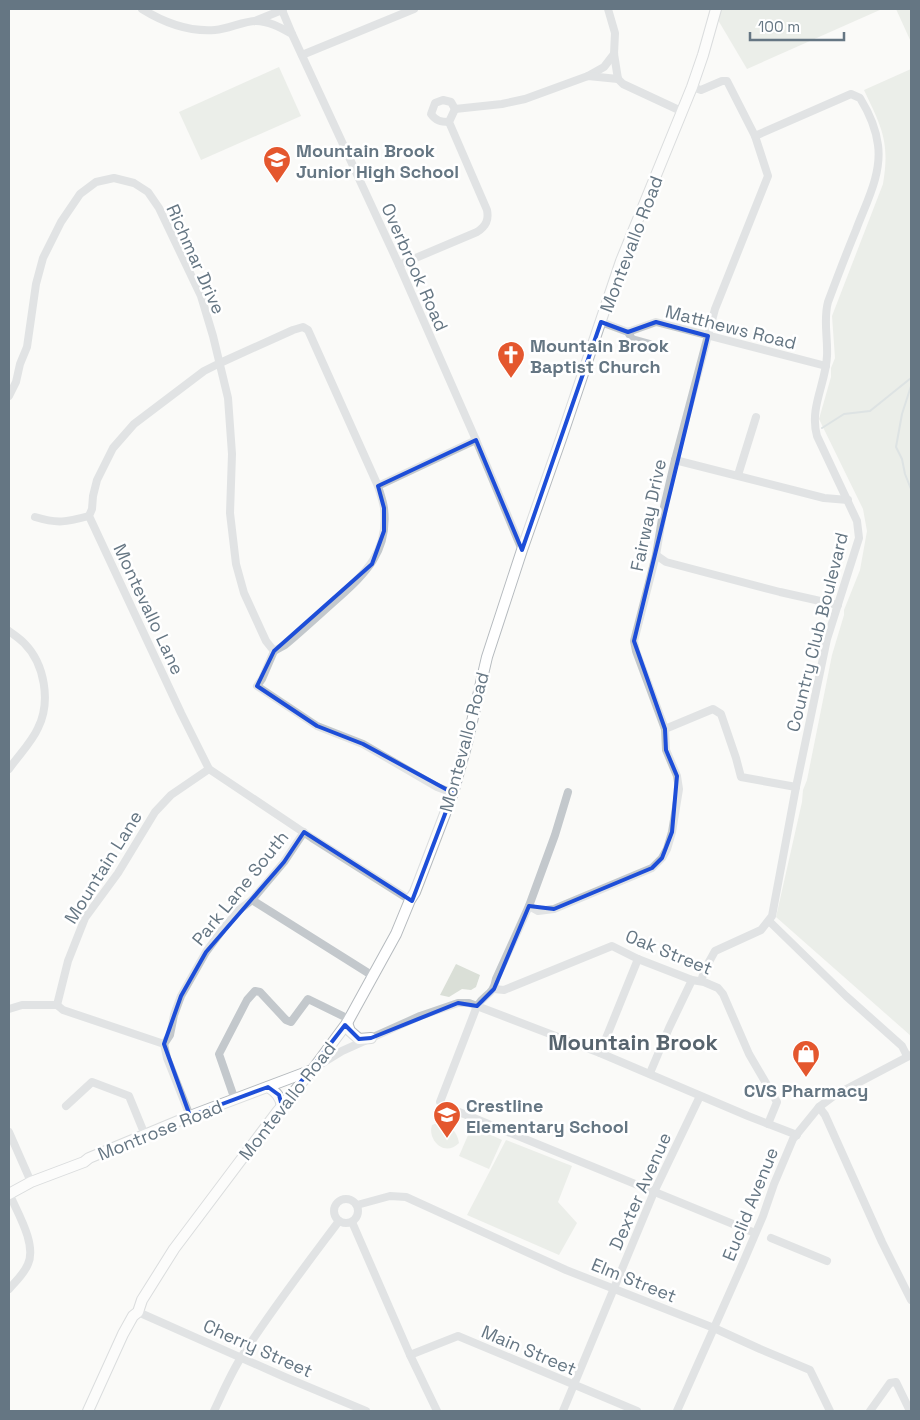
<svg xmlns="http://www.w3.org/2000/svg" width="920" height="1420" font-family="'Space Grotesk',sans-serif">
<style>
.green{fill:#dadfd7}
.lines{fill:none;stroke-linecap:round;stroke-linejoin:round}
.stream{stroke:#bbc7cb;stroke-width:2}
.major-casing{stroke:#b5babe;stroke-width:12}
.minor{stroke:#c3c8cc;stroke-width:8}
.major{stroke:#fff;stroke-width:10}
.marked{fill:none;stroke:#1d4ed8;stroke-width:4;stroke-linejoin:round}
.labels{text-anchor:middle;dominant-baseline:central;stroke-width:5;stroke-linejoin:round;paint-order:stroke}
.poi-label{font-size:18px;font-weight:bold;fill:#657683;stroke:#fff;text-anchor:start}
.street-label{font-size:18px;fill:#657683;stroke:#fff}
.district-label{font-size:22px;font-weight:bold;fill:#57646e;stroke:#fff}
</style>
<rect width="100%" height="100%" fill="#fafaf8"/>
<!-- green -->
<g class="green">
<path d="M720,9H882L747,69L718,20Z"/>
<path d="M896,9H911V42Z"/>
<path d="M279,67L301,116L201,160L179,112Z"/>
<path d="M911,69V1036L776,917L802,802L803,790L807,780L832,655L844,615V610L860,570L867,531L863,509L819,419L831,377V368L835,358L832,316L883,184C890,142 882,128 864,90Z"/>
<path d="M456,964L480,975L476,987L471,990L462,989L449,997L440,995Z"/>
<path d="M437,1123C449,1125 457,1130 459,1143C444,1158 427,1139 432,1125Z"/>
<path d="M472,1126L502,1140L489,1169L459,1156Z"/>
<path d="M506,1140L572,1166L558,1202L577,1223L559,1255L467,1215Z"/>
</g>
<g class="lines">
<!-- stream -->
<g class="stream">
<path d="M911,377V386L902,414L896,447L902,459L905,474L911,489"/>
<path d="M822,428L844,414L870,411L911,378"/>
</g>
<defs>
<g id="major">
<path d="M347,1023L350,1031L359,1039L371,1038"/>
<path d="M268,1087C276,1092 280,1096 282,1106"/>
<path d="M9,1194L31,1182L84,1162L89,1158L190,1116L312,1070"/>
<path d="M88,1411L123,1334L133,1316L138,1312L142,1300L174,1249L277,1112L313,1069L347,1023L396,934L410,900L415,892L453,793L467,743L487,657L522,550L562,436L621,261L692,87L703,55L716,9"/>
</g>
</defs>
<!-- major casing -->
<use href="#major" class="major-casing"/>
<!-- minor -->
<g class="minor">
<path d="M142,9C163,22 189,32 215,30C229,29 243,21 256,21C269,21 281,28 292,34L399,265L476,440L522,550"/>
<path d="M608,9L615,33L614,54L618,79L623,84L681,111"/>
<path d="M282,10L292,34"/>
<path d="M255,21L282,10L283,9"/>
<path d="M302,55L414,9"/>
<path d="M588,76L604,67L614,54"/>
<path d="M455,109L502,104L525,99L588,76L618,79"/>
<path d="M449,122C441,122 436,121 431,114L435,103L443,100L451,102L455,109"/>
<path d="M399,265L477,232C486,226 489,220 487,210L449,122L455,109"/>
<path d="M601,322L628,332L656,322L826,366"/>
<path d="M628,332L632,339L650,344"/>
<path d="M9,396L16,382L20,364L27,347L36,284L43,258L61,222L80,194L96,182L114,178L134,183L148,192L159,208L201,296L213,336L228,398L232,454L230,513L236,564L244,593L266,641L274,651"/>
<path d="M675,460L824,498L848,500"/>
<path d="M738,475L756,417"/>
<path d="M378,486L476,440"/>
<path d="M35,517C58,524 66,522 89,516"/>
<path d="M656,555L666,562L780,592L838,605"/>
<path d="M9,631C14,635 19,638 24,643C45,664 51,702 38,728C32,742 18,756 9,769"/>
<path d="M665,729L713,709L721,714L736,758L741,777L796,787"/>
<path d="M568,792L555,835L529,906L496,979C493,996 485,993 477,1006L440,1102L442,1105L755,1233"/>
<path d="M252,900L373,976"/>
<path d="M410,900L312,838L209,769L181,713L89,516L92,509L93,496L97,480L113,448L134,424L204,371L220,363L293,330L303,327L308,330L378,486C380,493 383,501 384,508C389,551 366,573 337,599C320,614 303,630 285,645L274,651L262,679L257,686L317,726L363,744L437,787L453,793"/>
<path d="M529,906L538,911L554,909L652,868L662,858L667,849L672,832L679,789L677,776L666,750L665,729L636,651L634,641L656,555L664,507L675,460L715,309L768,176L755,136L727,81H722L701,90L692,87"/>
<path d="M769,921L846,996L902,1046L907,1056"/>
<path d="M701,981L705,969L715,951L761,930L772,916L796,787L827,639L859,538L857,521L817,436C809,408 826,383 827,356C828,337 823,320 828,302C837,278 846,254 856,230C866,203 882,174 878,145C876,129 868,111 860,98L851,94L755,136"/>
<path d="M494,989L504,990L612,946L638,959L692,980L704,982L718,988L723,994L749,1054L777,1102L768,1124"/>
<path d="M57,1005L68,961L85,918L118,873L155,812L171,795L209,769"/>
<path d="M9,1009L22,1005H57L63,1010L164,1044"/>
<path d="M164,1044L170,1035L174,1015L181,996L206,952L223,929L239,910L252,900L284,862L304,832"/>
<path d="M164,1044L167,1058L190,1116"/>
<path d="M600,1053L638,959"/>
<path d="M316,1067L342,1051L420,1016L458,1003H469L600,1053L748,1116L797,1135"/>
<path d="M650,1073L669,1028L692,980"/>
<path d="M235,1100L219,1054L247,1000L255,991L260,992L286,1020L291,1022L308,999L349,1019"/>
<path d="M66,1106L92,1082L129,1096L145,1135"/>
<path d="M819,1107L825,1115L882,1242L911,1300"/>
<path d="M9,1132L31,1182"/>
<circle cx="346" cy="1211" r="12"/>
<path d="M357,1205L390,1196L406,1197L566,1270L714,1328L760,1349L810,1370L830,1411"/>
<path d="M352,1222L410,1355L437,1411"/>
<path d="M771,1238L827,1261"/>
<path d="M9,1289C16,1281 24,1274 28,1264C37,1244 17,1212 9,1193"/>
<path d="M138,1312L287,1378L366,1411"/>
<path d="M410,1355L458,1336L637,1411"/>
<path d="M214,1411C223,1392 231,1373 242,1356C272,1309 306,1265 339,1221"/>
<path d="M563,1411L654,1192L700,1096"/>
<path d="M677,1411L742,1265L763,1216L774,1184L793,1139L819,1107L835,1095L911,1055"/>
<path d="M870,1411L890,1383L896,1382L910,1411"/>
</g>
<!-- major -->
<use href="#major" class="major"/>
</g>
<!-- marked area -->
<path d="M0 0H920V1420H0ZM601,322L628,332L656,322L708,336L634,641L665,729L666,750L677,776L672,832L662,858L652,868L554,909L529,906L494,989L477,1006L458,1003L371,1038L359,1039L345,1025L282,1106L279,1095L268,1087L190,1116L164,1044L181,996L206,952L284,862L304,832L412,901L453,793L363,744L317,726L257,686L274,651L372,564L384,531V508L378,486L476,440L522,550Z" fill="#fafaf8" fill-opacity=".55" fill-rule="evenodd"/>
<path class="marked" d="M601,322L628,332L656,322L708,336L634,641L665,729L666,750L677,776L672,832L662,858L652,868L554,909L529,906L494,989L477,1006L458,1003L371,1038L359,1039L345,1025L282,1106L279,1095L268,1087L190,1116L164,1044L181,996L206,952L284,862L304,832L412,901L453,793L363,744L317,726L257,686L274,651L372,564L384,531V508L378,486L476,440L522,550Z"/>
<!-- icons -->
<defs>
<symbol id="school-pin" viewBox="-11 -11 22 30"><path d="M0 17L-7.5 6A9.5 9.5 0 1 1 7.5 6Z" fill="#e4572e" stroke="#fff"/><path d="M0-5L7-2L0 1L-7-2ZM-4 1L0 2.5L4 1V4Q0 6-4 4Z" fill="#fff"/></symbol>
<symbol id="church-pin" viewBox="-11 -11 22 30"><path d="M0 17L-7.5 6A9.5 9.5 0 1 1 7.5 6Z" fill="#e4572e" stroke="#fff"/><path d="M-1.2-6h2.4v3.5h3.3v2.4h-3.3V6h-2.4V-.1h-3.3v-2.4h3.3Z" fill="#fff"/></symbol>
<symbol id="shop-pin" viewBox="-11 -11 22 30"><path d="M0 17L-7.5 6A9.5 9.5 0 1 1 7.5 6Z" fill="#e4572e" stroke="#fff"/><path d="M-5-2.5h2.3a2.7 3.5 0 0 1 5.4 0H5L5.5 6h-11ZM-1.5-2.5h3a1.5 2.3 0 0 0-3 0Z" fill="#fff"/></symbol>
</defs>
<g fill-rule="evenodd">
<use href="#school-pin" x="261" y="144" width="32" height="43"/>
<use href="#church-pin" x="495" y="339" width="32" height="43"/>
<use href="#shop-pin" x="790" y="1038" width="32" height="43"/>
<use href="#school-pin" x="431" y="1099" width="32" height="43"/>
</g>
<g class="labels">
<!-- poi labels -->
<g class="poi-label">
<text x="296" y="150">Mountain Brook<tspan x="296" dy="21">Junior High School</tspan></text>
<text x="530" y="345">Mountain Brook<tspan x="530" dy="21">Baptist Church</tspan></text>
<text x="806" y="1090" text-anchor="middle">CVS Pharmacy</text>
<text x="466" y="1105">Crestline<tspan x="466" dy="21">Elementary School</tspan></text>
</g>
<!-- street labels -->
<g class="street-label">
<text transform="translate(631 244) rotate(-69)">Montevallo Road</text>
<text transform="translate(196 259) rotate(66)">Richmar Drive</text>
<text transform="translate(415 267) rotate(66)">Overbrook Road</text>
<text transform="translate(731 327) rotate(14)">Matthews Road</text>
<text transform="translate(648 515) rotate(-78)">Fairway Drive</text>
<text transform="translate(149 609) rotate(65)">Montevallo Lane</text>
<text transform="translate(817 632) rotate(-76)">Country Club Boulevard</text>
<text transform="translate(464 742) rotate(-75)">Montevallo Road</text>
<text transform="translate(103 867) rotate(-58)">Mountain Lane</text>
<text transform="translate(240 888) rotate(-51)">Park Lane South</text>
<text transform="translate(669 952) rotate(22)">Oak Street</text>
<text transform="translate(287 1101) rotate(-52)">Montevallo Road</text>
<text transform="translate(160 1130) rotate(-22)">Montrose Road</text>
<text transform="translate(640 1191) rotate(-66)">Dexter Avenue</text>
<text transform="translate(750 1204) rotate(-68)">Euclid Avenue</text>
<text transform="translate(634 1280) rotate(22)">Elm Street</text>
<text transform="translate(258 1348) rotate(24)">Cherry Street</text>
<text transform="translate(529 1350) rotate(23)">Main Street</text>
</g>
<!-- district labels -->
<g class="district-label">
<text x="633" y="1042">Mountain Brook</text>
</g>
</g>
<!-- border -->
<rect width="920" height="1420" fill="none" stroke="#657683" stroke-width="20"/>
<!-- scale -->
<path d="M750 32v8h94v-8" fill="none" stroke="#657683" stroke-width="2.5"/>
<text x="758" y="32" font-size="15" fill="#657683" stroke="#ffffff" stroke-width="4" paint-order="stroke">100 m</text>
</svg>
